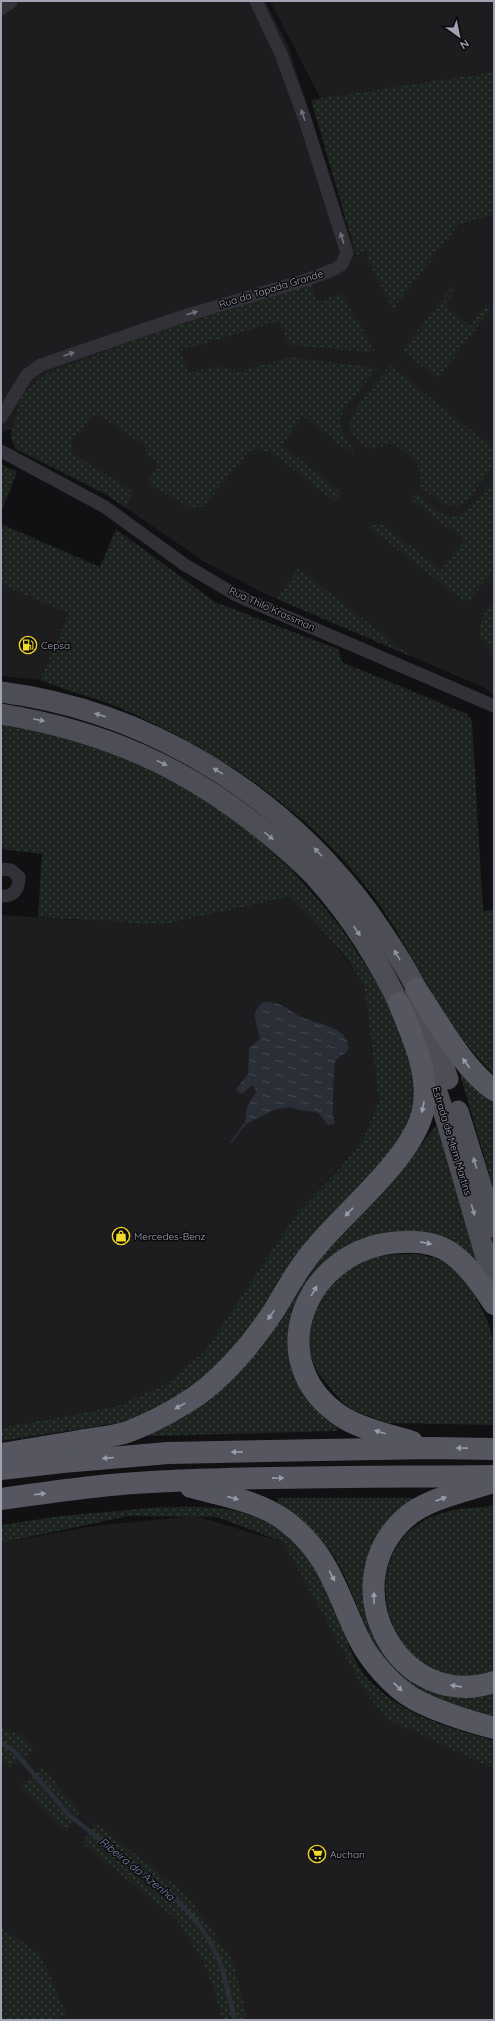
<svg xmlns="http://www.w3.org/2000/svg" width="495" height="2021" font-family="Quicksand,sans-serif">
<style>
.built{fill:#1d1c1f}
.grass{fill:url(#grass-dots)}
.water{fill:url(#water-ripples)}
.lines{fill:none;stroke-linecap:round;stroke-linejoin:round}
.stream{stroke:#292e37;stroke-width:4.5}
.minor{stroke:#323137;stroke-width:13}
.tertiary{stroke:#323137;stroke-width:16}
.primary{stroke:#4d4d56;stroke-width:21}
.trunk{stroke:#55565f;stroke-width:22}
.oneway{fill:#6f707b}
.oneway2{fill:#9092a0}
.oneway3{fill:#999bab}
.labels{text-anchor:middle;dominant-baseline:central;stroke-width:3;stroke-linejoin:round;paint-order:stroke}
.street-label{font-size:10px;fill:#a1a3b3;stroke:#0c0b0d}
.poi-label{font-size:10px;fill:#a1a3b3;stroke:#0c0b0d;text-anchor:start}
.water-label{font-size:11px;font-style:italic;fill:#7889ae;stroke:#0c0b0d}
</style>
<defs>
<pattern id="grass-dots" width="8" height="8" patternUnits="userSpaceOnUse"><rect width="8" height="8" fill="#1d241f"/><path d="M2 2h.1M6 6h.1" fill="none" stroke="#3b413d" stroke-width="1.8" stroke-linecap="round"/></pattern>
<pattern id="water-ripples" width="26" height="14" patternUnits="userSpaceOnUse"><rect width="26" height="14" fill="#292e37"/><path d="M2 4q2-2 4 0t4 0M15 11q2-2 4 0t4 0" fill="none" stroke="#454952"/></pattern>
</defs>
<rect width="100%" height="100%" fill="#111012"/>
<!-- built -->
<g class="built">
<path d="M1,1H265L288,45L356,255L494,215V695L483,687L261,592L205,562L107,495L11,438V429L1,433Z"/>
<path d="M270,1H494V73L324,105Z"/>
<path d="M1,584L68,614L40,680L1,676Z"/>
<path d="M289,897L322,929L358,975L364,986L379,1101L363,1139L338,1169L298,1211L205,1351L164,1385L117,1406L1,1428V915L162,925Z"/>
<path d="M195,1516L283,1542L363,1689L387,1718L494,1769V2020H53L67,2014L40,1953L1,1928V1543L94,1526Z"/>
</g>
<!-- grass -->
<g class="grass">
<path d="M494,72V215L458,225L393,309L372,268L366,252L356,255L311,100Z"/>
<path d="M312,284L317,301L342,294L374,350L372,352L289,345L279,321L179,351L190,372L218,366L239,372L289,357L377,368L343,411C337,428 343,438 354,450L353,455L303,416L282,445L342,493L335,502L274,454L258,449L249,451L204,506L193,510L148,483L158,463L144,453L148,448L101,416L93,415L72,440V453L134,492L125,507L107,495L16,449L11,438L12,429L22,395L47,373L152,334Z"/>
<path d="M452,287L456,290L444,305L470,326L486,305L491,309L438,378L402,351Z"/>
<path d="M390,365L494,449V465L467,501L457,506H447L420,487L418,462L394,444L370,449C363,444 353,439 350,430C345,415 381,378 390,365Z"/>
<path d="M1,464L17,472L1,513Z"/>
<path d="M494,478V570L469,601L462,600L369,527L380,523L442,570L464,540L411,500L416,493C424,499 433,510 443,514C466,524 482,493 494,478Z"/>
<path d="M1,524L100,567L116,529L215,602L338,649L342,662L467,714L472,721L483,911L494,910V1074C446,1031 419,963 383,910C319,817 222,752 120,708C94,697 66,691 40,680L68,614L1,584Z"/>
<path d="M298,568L410,656L277,599Z"/>
<path d="M494,600V652C471,636 480,619 494,600Z"/>
<path d="M1,724L55,735L122,756L187,789L221,809L255,837L291,869L319,901L341,928L373,976L402,1029L417,1081L411,1126L259,1318L199,1385L146,1413L118,1423L1,1441V1428L117,1406L164,1385L205,1351L298,1211L338,1170L363,1139L379,1101L364,986C346,952 317,924 289,897L162,925L38,917L42,854L1,849Z"/>
<path d="M460,1068L494,1100V1190L461,1078Z"/>
<path d="M436,1126L440,1127L480,1263L450,1242L336,1253C300,1280 278,1332 295,1376C302,1397 321,1411 336,1425L338,1431L149,1436L148,1433L172,1423L195,1410L225,1386L269,1338L315,1263L383,1192Z"/>
<path d="M417,1254L435,1258L449,1264L467,1280L487,1320L494,1343V1425L387,1423L353,1410L342,1402L317,1372L309,1351L310,1322L327,1289L347,1269L361,1260L387,1255Z"/>
<path d="M277,1498H421L377,1539L370,1553L366,1570L364,1594L366,1611L374,1635L465,1696L494,1693V1719L420,1693L390,1667L371,1639L345,1577L334,1556L319,1538L279,1506Z"/>
<path d="M494,1506V1674C483,1675 472,1677 461,1677C447,1677 422,1663 411,1655C403,1648 398,1637 394,1627C376,1586 386,1539 429,1518C448,1508 472,1508 494,1506Z"/>
<path d="M161,1507C185,1507 212,1505 236,1511C276,1520 301,1544 321,1578C325,1585 331,1592 334,1599C344,1625 348,1658 368,1679C404,1717 446,1726 494,1741V1769L387,1719L363,1689L283,1542L217,1517L129,1516L1,1543V1525L61,1516Z"/>
<path d="M1,1727L21,1735L34,1749L9,1768L1,1759Z"/>
<path d="M42,1768L80,1811L67,1832L20,1785Z"/>
<path d="M95,1823L177,1887L190,1899L229,1955L234,1966L247,2020H223L213,1986L202,1959L177,1920L82,1843Z"/>
<path d="M1,1928L40,1953L67,2014L53,2020H1Z"/>
</g>
<!-- water -->
<path class="water" d="M264,1002C283,1002 286,1009 301,1017C316,1024 352,1027 348,1051C345,1054 339,1056 336,1060C333,1064 333,1103 333,1112C333,1117 335,1120 334,1124L328,1125L319,1114L315,1112L299,1110L290,1107L276,1109L246,1124L232,1143L230,1142L245,1122L247,1107L256,1092L254,1087L252,1085L242,1094L237,1091L236,1089L248,1074L249,1048L260,1039C258,1026 248,1011 264,1002Z"/>
<g class="lines">
<!-- stream -->
<path class="stream" d="M1,1743L14,1751L69,1815L175,1898L194,1918L209,1940L221,1964L235,2020"/>
<!-- minor -->
<g class="minor">
<path d="M1,417L27,375L41,365L184,316L306,280L335,269L342,264L347,253L305,120L281,54L256,1"/>
<path d="M1,451L105,507L185,565L236,595L494,706"/>
<path d="M1,869L11,870L19,877C19,889 14,897 1,896"/>
</g>
<!-- tertiary -->
<path class="tertiary" d="M1,7L10,1"/>
<!-- primary -->
<g class="primary">
<path d="M1,692C147,711 279,792 367,910C383,933 405,964 417,990C429,1019 438,1050 448,1079"/>
<path d="M1,714C103,731 182,765 263,830C281,845 301,861 317,879C354,920 383,968 406,1018"/>
<path d="M427,1061L448,1126L494,1285"/>
<path d="M458,1111L494,1227"/>
</g>
<!-- trunk -->
<g class="trunk">
<path d="M416,989C438,1021 463,1069 494,1090"/>
<path d="M412,1442C390,1435 364,1430 344,1418C257,1364 305,1245 402,1242C419,1241 436,1243 451,1253C469,1266 482,1286 494,1304"/>
<path d="M1,1454C27,1450 53,1445 79,1441C96,1438 114,1437 130,1431C148,1424 166,1415 182,1405C218,1385 253,1343 275,1309C288,1287 300,1265 317,1246C347,1210 409,1160 422,1115C432,1077 413,1038 399,1003"/>
<path d="M1,1469L63,1462L168,1453L431,1448L494,1449"/>
<path d="M490,1483C462,1492 426,1499 404,1519C332,1586 398,1713 494,1682"/>
<path d="M191,1487C224,1496 260,1501 287,1522C330,1555 337,1594 359,1639C370,1661 393,1687 414,1699C438,1712 468,1721 494,1728"/>
<path d="M1,1499C57,1491 113,1483 170,1481C278,1476 386,1477 494,1476"/>
</g>
</g>
<!-- one-way arrows -->
<defs><path id="oneway-solid" d="M-6-.8H1V-3.2L6.5 0L1 3.2V.8H-6Z"/></defs>
<g class="oneway">
<use href="#oneway-solid" transform="translate(303 115) rotate(-109)"/>
<use href="#oneway-solid" transform="translate(342 238) rotate(-108)"/>
<use href="#oneway-solid" transform="translate(192 313) rotate(-16)"/>
<use href="#oneway-solid" transform="translate(69 354) rotate(-19)"/>
</g>
<g class="oneway2">
<use href="#oneway-solid" transform="translate(100 715) rotate(-162)"/>
<use href="#oneway-solid" transform="translate(39 720) rotate(12)"/>
<use href="#oneway-solid" transform="translate(162 763) rotate(26)"/>
<use href="#oneway-solid" transform="translate(218 771) rotate(-149)"/>
<use href="#oneway-solid" transform="translate(269 836) rotate(39)"/>
<use href="#oneway-solid" transform="translate(318 852) rotate(-134)"/>
<use href="#oneway-solid" transform="translate(357 931) rotate(56)"/>
<use href="#oneway-solid" transform="translate(397 955) rotate(-120)"/>
<use href="#oneway-solid" transform="translate(475 1163) rotate(-107)"/>
<use href="#oneway-solid" transform="translate(473 1210) rotate(74)"/>
</g>
<g class="oneway3">
<use href="#oneway-solid" transform="translate(466 1063) rotate(-127)"/>
<use href="#oneway-solid" transform="translate(423 1107) rotate(101)"/>
<use href="#oneway-solid" transform="translate(349 1212) rotate(134)"/>
<use href="#oneway-solid" transform="translate(426 1243) rotate(11)"/>
<use href="#oneway-solid" transform="translate(314 1291) rotate(-60)"/>
<use href="#oneway-solid" transform="translate(271 1315) rotate(125)"/>
<use href="#oneway-solid" transform="translate(180 1406) rotate(151)"/>
<use href="#oneway-solid" transform="translate(380 1432) rotate(-162)"/>
<use href="#oneway-solid" transform="translate(462 1448) rotate(-179)"/>
<use href="#oneway-solid" transform="translate(237 1452) rotate(179)"/>
<use href="#oneway-solid" transform="translate(108 1458) rotate(175)"/>
<use href="#oneway-solid" transform="translate(278 1478) rotate(-1)"/>
<use href="#oneway-solid" transform="translate(40 1494) rotate(-7)"/>
<use href="#oneway-solid" transform="translate(233 1498) rotate(15)"/>
<use href="#oneway-solid" transform="translate(441 1499) rotate(-20)"/>
<use href="#oneway-solid" transform="translate(332 1576) rotate(62)"/>
<use href="#oneway-solid" transform="translate(374 1598) rotate(-91)"/>
<use href="#oneway-solid" transform="translate(456 1686) rotate(-172)"/>
<use href="#oneway-solid" transform="translate(398 1687) rotate(43)"/>
</g>
<!-- icons -->
<defs>
<symbol id="fuel-ring" viewBox="-11 -11 22 22"><circle r="9.5" fill="#0c0b0d" stroke="#f1d929" stroke-width="1.5"/><path d="M-5.5-6h7V0h2V4h1.3V-2.5L3-4.5l.8-.8L6-3V5H2.5V1h-1V6h-7ZM-4.2-4.7v3.2H.2V-4.7Z" fill="#f1d929"/></symbol>
<symbol id="shop-ring" viewBox="-11 -11 22 22"><circle r="9.5" fill="#0c0b0d" stroke="#f1d929" stroke-width="1.5"/><path d="M-5-2.5h2.3a2.7 3.5 0 0 1 5.4 0H5L5.5 6h-11ZM-1.5-2.5h3a1.5 2.3 0 0 0-3 0Z" fill="#f1d929"/></symbol>
<symbol id="supermarket-ring" viewBox="-11 -11 22 22"><circle r="9.5" fill="#0c0b0d" stroke="#f1d929" stroke-width="1.5"/><path d="M-6-5.5h2.5l.6 2H6L4.5 2H-2.5L-4.4-4H-6ZM-1.5 3.2a1.3 1.3 0 1 0 .1 0ZM3 3.2a1.3 1.3 0 1 0 .1 0Z" fill="#f1d929"/></symbol>
</defs>
<g fill-rule="evenodd">
<use href="#fuel-ring" x="18" y="635" width="20" height="20"/>
<use href="#shop-ring" x="111" y="1226" width="20" height="20"/>
<use href="#supermarket-ring" x="307" y="1844" width="20" height="20"/>
</g>
<g class="labels">
<!-- street labels -->
<g class="street-label">
<text transform="translate(271 289) rotate(-17)">Rua da Tapada Grande</text>
<text transform="translate(272 609) rotate(24)">Rua Thilo Krassman</text>
<text transform="translate(452 1141) rotate(73)">Estrada de Mem Martins</text>
</g>
<!-- poi labels -->
<g class="poi-label">
<text x="41" y="645">Cepsa</text>
<text x="134" y="1236">Mercedes-Benz</text>
<text x="330" y="1854">Auchan</text>
</g>
<!-- water labels -->
<g class="water-label">
<text transform="translate(137 1869) rotate(39)">Ribeira da Azenha</text>
</g>
</g>
<!-- border -->
<rect width="495" height="2021" fill="none" stroke="#a1a3b3" stroke-width="4"/>
<!-- north arrow -->
<g transform="translate(459 36) rotate(147)" stroke="#0c0b0d" stroke-width="3" paint-order="stroke">
<path d="M0-3L7 15L0 10L-7 15Z" fill="#a1a3b3"/>
<text y="-6" font-size="11" font-weight="bold" text-anchor="middle" fill="#a1a3b3">N</text>
</g>
</svg>
